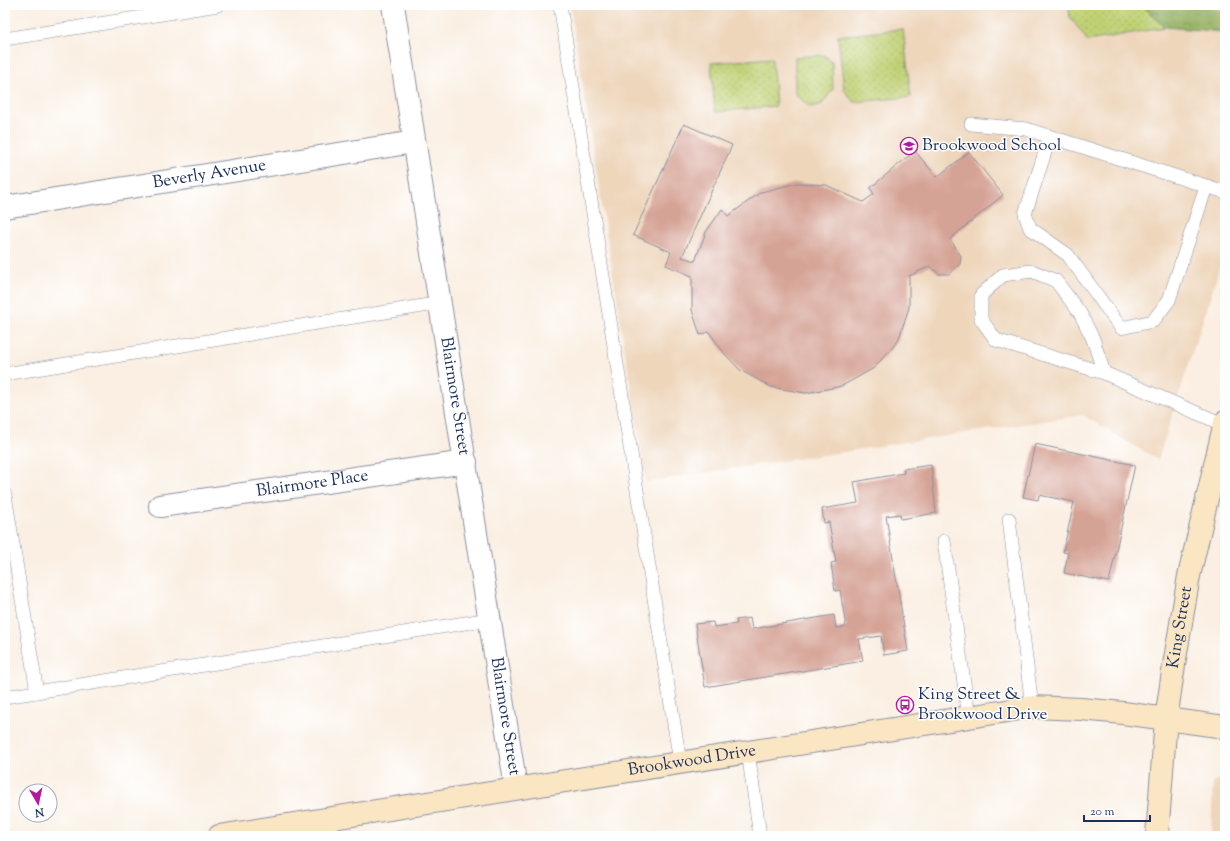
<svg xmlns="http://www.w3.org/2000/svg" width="1230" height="841" font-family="'Sorts Mill Goudy',serif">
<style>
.built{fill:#eed6bb}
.green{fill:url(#green-dots);stroke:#6e8069}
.forest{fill:url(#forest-crowns);stroke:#5a7162}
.building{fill:#d5a395}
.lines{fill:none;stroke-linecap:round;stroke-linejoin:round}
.lane-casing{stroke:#8a8fa0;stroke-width:14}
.street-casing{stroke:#8a8fa0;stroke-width:24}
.secondary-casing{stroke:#8a8fa0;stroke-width:24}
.lane{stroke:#fff;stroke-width:13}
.street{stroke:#fff;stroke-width:22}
.secondary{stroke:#fbe6c4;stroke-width:22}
.labels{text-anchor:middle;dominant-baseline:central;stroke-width:3;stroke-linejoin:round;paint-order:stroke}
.poi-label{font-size:17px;fill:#1b2f5e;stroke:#fff;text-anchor:start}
.street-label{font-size:17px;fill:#1b2f5e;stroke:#fff}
</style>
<defs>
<pattern id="green-dots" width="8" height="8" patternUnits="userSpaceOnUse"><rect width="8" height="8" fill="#c0d174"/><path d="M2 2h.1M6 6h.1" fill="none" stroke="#a4b467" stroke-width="1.8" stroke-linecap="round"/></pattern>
<pattern id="forest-crowns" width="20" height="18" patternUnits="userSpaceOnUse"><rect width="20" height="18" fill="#98b366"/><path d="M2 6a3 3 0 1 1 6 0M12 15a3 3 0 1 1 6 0" fill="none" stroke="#7b9257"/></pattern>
</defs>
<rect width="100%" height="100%" fill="#fff"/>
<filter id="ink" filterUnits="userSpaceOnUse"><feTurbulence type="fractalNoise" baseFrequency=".025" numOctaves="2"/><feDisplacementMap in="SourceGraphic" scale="8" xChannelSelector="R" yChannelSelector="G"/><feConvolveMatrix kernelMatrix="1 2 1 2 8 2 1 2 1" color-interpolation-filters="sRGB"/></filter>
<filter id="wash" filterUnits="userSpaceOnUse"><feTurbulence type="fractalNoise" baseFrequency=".012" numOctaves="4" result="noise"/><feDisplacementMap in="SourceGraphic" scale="16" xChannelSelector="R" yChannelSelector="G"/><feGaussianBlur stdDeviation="0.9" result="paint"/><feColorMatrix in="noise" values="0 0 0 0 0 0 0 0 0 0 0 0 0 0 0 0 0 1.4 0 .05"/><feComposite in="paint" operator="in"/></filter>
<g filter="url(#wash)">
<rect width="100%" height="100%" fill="#faefe2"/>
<!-- built -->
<g class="built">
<path d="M570,5H1068L1070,17L1088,41L1165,27L1225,32V251L1158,460L1083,415L646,482Z"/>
<path d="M1225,778V836H1211L1213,781Z"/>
</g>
<!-- green -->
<g class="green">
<path d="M1068,5H1142L1165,27L1088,41L1070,17Z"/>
<path d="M903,29L911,97L854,102L844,90L838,36Z"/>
<path d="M824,55L832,62L833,89L822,104L810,107L795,94V57Z"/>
<path d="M772,58L776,106L715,112L711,63Z"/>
</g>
<!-- forest -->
<path class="forest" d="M1142,5H1225V32L1165,27Z"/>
<g id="blocks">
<!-- building -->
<g class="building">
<path d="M684,124L732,145L682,257L695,261L706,232L722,209L728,216L761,192L797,183L826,185L863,202L874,194L870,188L915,151L937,177L969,152L1003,195L950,239L961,256L960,264L949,274H939L930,266L909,276V308L898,341L874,368L842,386L806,393L771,387L740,370L724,353L709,332L700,335L692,310V276L666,265L671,252L633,235Z"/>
<path d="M1035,444L1135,465L1109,582L1064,573L1068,553L1063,552L1074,502L1039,495L1038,500L1023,497Z"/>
<path d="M931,465L936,513L901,519L900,514L886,516L908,651L884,655L881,636L859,639L863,661L705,687L695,624L713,622L714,627L737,624L736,620L750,618L752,629L834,615L836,628L846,627L840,590L835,591L831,563L836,562L829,522L824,523L822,509L858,503L854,482L904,473L903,469Z"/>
</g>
</g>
</g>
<g filter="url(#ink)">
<use href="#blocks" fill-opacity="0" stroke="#8a8fa0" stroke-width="1"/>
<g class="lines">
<defs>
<g id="lane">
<path d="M560,5L680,762"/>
<path d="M5,39L218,5"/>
<path d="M971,124L1026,129L1225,192"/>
<path d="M1050,137L1025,214L1030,228L1068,255L1121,328L1153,321L1169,300L1206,187"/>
<path d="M1104,373L1093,339L1080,313L1056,281L1032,271L1003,275L981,295V319L996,340L1104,373L1225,425"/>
<path d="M5,374L441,303"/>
<path d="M5,495L37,692"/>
<path d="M1009,519L1032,707"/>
<path d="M944,541L969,718"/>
<path d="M5,697L490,619"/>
<path d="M748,752L760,836"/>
</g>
<g id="street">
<path id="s1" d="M393,5L516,788"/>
<path id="s2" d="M5,207L414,142"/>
<path id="s3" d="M160,506L466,462"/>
</g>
<g id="secondary">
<path id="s4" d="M219,836L1032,707L1081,709L1123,713L1225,727"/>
<path id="s5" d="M1157,836L1166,719L1174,665L1189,576L1225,422"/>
</g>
</defs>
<!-- lane casing -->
<use href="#lane" class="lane-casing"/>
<!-- street casing -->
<use href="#street" class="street-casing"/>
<!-- secondary casing -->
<use href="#secondary" class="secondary-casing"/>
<!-- lane -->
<use href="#lane" class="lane"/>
<!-- street -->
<use href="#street" class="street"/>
<!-- secondary -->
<use href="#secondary" class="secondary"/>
</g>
</g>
<!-- icons -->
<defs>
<symbol id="school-ring" viewBox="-11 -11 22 22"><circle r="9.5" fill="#fff" stroke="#b5179e" stroke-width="1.5"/><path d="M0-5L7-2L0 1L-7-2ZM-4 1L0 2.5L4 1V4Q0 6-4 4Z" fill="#b5179e"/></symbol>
<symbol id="bus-ring" viewBox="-11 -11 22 22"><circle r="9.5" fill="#fff" stroke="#b5179e" stroke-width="1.5"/><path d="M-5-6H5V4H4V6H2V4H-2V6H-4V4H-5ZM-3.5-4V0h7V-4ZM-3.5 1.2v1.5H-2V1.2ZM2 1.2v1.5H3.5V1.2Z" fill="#b5179e"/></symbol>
</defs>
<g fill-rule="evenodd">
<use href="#school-ring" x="899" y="136" width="20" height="20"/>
<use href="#bus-ring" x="895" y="695" width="20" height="20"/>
</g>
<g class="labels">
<!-- poi labels -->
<g class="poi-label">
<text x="922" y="146">Brookwood School</text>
<text x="918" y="695">King Street &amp;<tspan x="918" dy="20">Brookwood Drive</tspan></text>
</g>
<!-- street labels -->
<g class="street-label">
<text stroke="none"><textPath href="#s2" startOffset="207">Beverly Avenue</textPath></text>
<text stroke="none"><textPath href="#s1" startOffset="396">Blairmore Street</textPath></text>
<text stroke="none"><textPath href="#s3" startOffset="154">Blairmore Place</textPath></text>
<text stroke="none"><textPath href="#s5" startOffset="210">King Street</textPath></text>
<text stroke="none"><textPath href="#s1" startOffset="720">Blairmore Street</textPath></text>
<text stroke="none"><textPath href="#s4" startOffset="479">Brookwood Drive</textPath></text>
</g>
</g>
<!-- margin -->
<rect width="1230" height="841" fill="none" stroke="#fff" stroke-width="20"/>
<!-- north arrow -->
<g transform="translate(38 803) rotate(171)"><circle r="19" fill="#ffffff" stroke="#a4acbf"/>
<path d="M0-3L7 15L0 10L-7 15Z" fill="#b5179e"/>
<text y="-6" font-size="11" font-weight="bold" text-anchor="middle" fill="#1b2f5e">N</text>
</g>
<!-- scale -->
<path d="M1084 815v6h66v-6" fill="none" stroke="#1b2f5e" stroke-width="2"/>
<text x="1090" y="815" font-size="12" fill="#1b2f5e" stroke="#ffffff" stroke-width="3" paint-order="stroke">20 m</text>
</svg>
